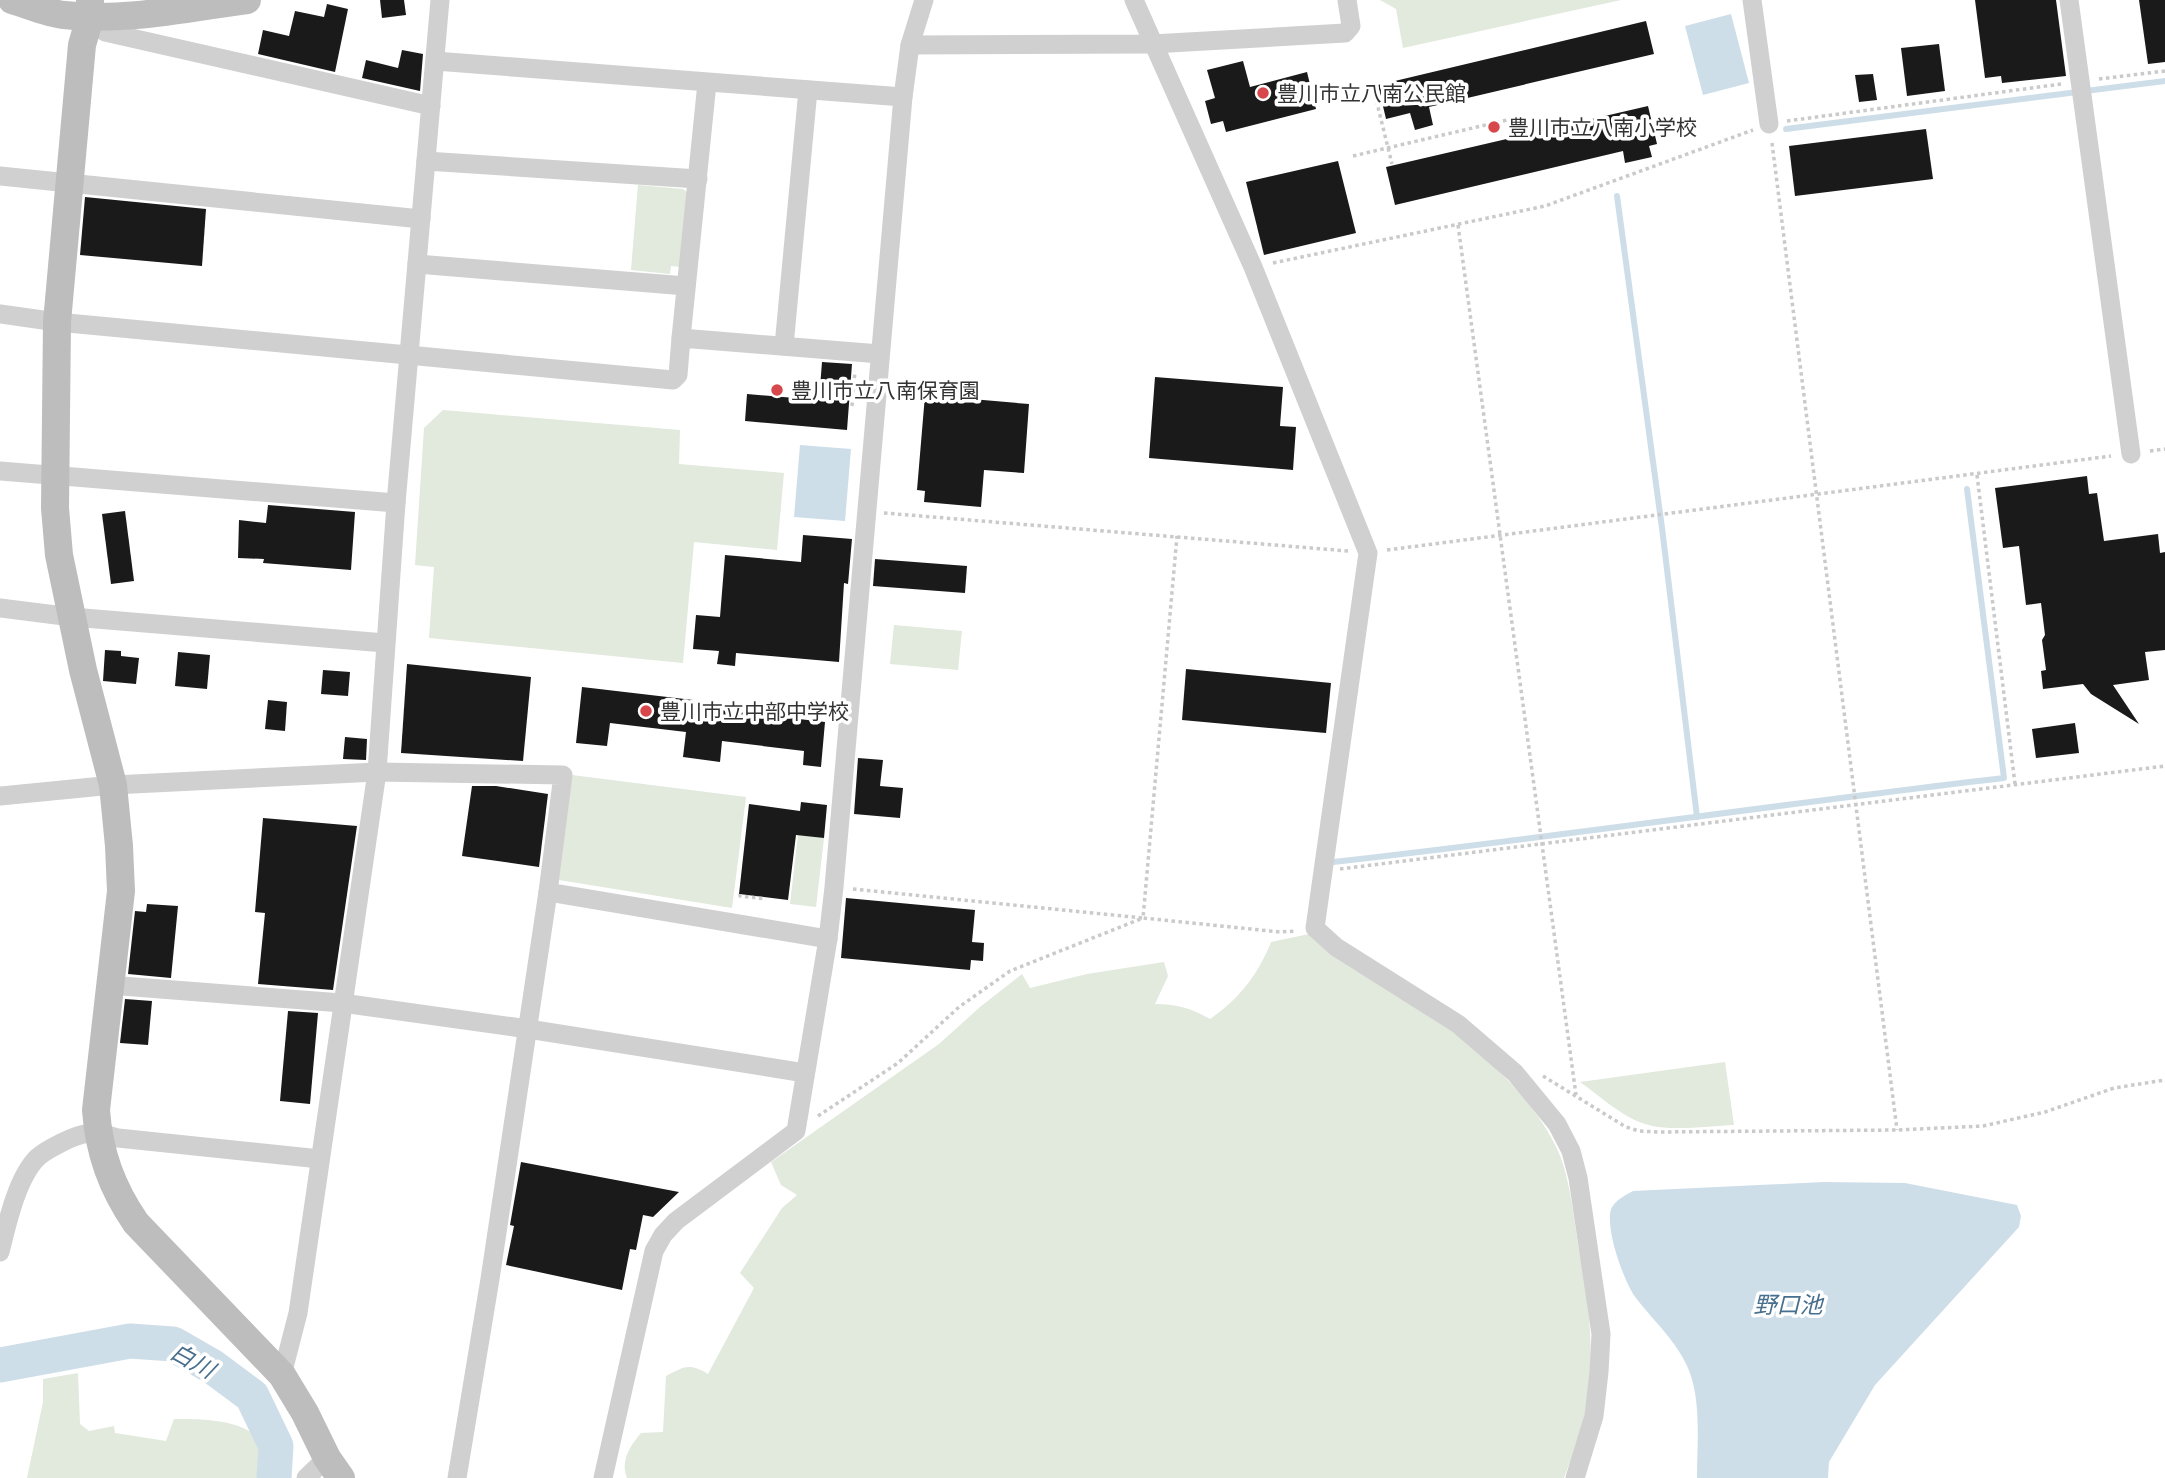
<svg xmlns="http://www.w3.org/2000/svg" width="2165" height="1478" font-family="Manrope,'Noto Sans JP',sans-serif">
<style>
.green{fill:#e2e9dd}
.water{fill:#cedee9}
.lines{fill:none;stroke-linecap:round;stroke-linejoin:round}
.stream{stroke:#cedee9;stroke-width:6}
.river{stroke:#cedee9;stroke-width:35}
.building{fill:#1a1a1a}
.path{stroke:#cacaca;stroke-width:3.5;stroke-dasharray:3.5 3.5;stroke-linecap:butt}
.street{stroke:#d0d0d0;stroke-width:19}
.secondary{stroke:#bdbdbd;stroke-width:28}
.poi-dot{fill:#d6484b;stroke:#fff;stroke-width:2.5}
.labels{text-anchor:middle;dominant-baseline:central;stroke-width:7;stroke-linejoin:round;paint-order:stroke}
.poi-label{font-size:21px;fill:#333;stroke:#fff;text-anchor:start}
.water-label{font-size:23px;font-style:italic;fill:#476f8e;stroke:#fff}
</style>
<rect width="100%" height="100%" fill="#fff"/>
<!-- green -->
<g class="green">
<path d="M1380,0H1621L1403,48L1396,9Z"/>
<path d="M638,185L683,189L688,193L680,267L671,266L670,274L631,270Z"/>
<path d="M443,410L680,430L679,464L784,473L777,550L694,542L683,663L429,638L434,567L415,565L424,428Z"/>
<path d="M894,625L962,631L958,670L890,664Z"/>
<path d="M572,775L746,797L732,908L559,880Z"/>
<path d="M798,835L824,838L816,907L790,904Z"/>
<path d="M1309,934C1392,990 1515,1057 1558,1151C1571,1180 1574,1223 1580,1255C1590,1308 1596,1364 1584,1418C1580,1438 1571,1458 1564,1478H627C620,1461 630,1446 641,1433L663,1432L666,1376C685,1366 690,1363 708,1374L754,1288L740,1273L782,1208L797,1195L781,1185L771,1162L939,1044L980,1007L1022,974L1030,988L1087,974L1164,962L1168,976L1155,1004C1176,1004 1191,1008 1210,1019C1239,999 1258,975 1271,942Z"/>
<path d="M1725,1062L1734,1125C1709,1126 1669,1132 1645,1124C1622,1117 1600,1096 1580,1082Z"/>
<path d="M78,1373L80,1424L89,1431L114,1426L115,1433L166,1441L174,1419C199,1419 256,1418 264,1450C267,1459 266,1469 265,1478H27L43,1402V1379Z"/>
</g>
<!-- water -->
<g class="water">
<path d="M1731,14L1749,83L1703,95L1685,26Z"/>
<path d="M800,445L851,449L845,521L794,517Z"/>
<path d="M1823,1182L1905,1183L2017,1205L2021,1216L2019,1227L1875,1385L1829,1462L1828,1478H1697C1697,1445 1701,1408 1691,1376C1681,1345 1655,1323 1636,1298C1624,1283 1603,1224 1612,1207C1617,1199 1626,1195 1633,1191Z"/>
</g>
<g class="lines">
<!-- stream -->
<g class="stream">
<path d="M1786,129L2165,81"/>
<path d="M1617,196L1662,528L1697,817"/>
<path d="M1333,862C1557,837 1780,804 2004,778L1967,489"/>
</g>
<!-- river -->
<path class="river" d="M0,1365L130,1341L173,1344L213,1367L252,1396L276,1446L274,1478"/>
</g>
<!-- building -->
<g class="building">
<path d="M380,0H404L406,15L382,18Z"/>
<path d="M1975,0H2056L2066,76L2002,83L2001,76L1985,78Z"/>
<path d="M2139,0H2165V62L2148,64Z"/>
<path d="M327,4L348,9L335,72L258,54L263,30L289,36L295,11L324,17Z"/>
<path d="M1646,21L1654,54L1429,107L1433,125L1415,130L1410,113L1386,119L1378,85Z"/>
<path d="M1939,44L1945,91L1907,96L1901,48Z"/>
<path d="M402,50L423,54L420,91L362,78L366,60L398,68Z"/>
<path d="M1243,61L1250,87L1307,72L1316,109L1226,132L1223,121L1211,124L1205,101L1215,98L1207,70Z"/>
<path d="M1873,74L1877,100L1859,102L1855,75Z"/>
<path d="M1648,106L1657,144L1649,146L1652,157L1625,163L1623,151L1395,205L1386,167Z"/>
<path d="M1926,129L1933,179L1795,196L1789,146Z"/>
<path d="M1338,161L1356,233L1264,255L1246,182Z"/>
<path d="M85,197L206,209L202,266L80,255Z"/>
<path d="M822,362L852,364L847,430L745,421L747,394L819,400Z"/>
<path d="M1155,377L1283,387L1280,426L1296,427L1293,470L1149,458Z"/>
<path d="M925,395L1029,404L1024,473L984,470L981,507L924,502L925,491L917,490Z"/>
<path d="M2087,476L2089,494L2097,493L2104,541L2158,534L2160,553L2165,552V650L2145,652L2149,680L2113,685L2139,724L2091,694L2083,684L2043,689L2041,671L2046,670L2042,640L2045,635L2041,603L2026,605L2019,546L2003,548L1995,488Z"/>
<path d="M268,505L355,512L351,570L263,563L264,559L238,558L239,520L266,523Z"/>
<path d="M125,511L134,581L111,584L102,514Z"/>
<path d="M803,535L852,539L848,584L844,583L839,662L736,653L735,666L717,664L719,651L693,649L696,615L720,617L725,555L801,562Z"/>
<path d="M875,559L967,566L965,593L873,586Z"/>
<path d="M105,650L121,651V656L139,658L136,684L103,681Z"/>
<path d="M178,652L210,655L207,689L175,686Z"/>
<path d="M407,664L531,677L523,761L401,753Z"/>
<path d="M1186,669L1331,683L1326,733L1182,720Z"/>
<path d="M323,670L350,672L348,696L321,694Z"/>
<path d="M582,687L693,700V707L825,722L821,767L803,765L804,751L722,741L720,762L683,757L686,732L610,723L607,746L576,743Z"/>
<path d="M268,700L287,702L285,731L265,729Z"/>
<path d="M2075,723L2079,753L2036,758L2032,729Z"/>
<path d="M345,737L367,739L366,760L343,759Z"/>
<path d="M858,758L883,760L880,786L903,788L900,818L854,814Z"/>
<path d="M472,786H496L548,794L539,867L462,856Z"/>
<path d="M801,802L827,805L824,838L796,835L788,900L739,894L749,804L800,811Z"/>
<path d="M263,818L357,826L333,990L258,984L265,913L255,912Z"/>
<path d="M846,898L975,910L972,942L984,943L983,961L971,960L970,970L841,958Z"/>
<path d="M147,904L178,906L171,978L128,974L135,911L146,912Z"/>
<path d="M125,999L152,1001L148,1045L120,1043Z"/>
<path d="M288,1011L318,1013L310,1104L280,1101Z"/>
<path d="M521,1162L679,1192L653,1217L643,1215L636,1250L630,1249L622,1290L506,1265L514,1226L510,1225Z"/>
</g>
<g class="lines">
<!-- path -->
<g class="path">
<path d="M2099,79L2165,71"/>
<path d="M1373,87L1392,164"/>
<path d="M1787,121L2061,84"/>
<path d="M1772,143L1897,1130"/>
<path d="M1353,156L1524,116"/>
<path d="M1458,225L1576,1095"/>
<path d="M1273,263L1545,206L1753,130"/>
<path d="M852,406L855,371"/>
<path d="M2150,451L2165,449"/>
<path d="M1977,475L2015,784"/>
<path d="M884,513L1348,551"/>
<path d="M1387,550L2111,456"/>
<path d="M1340,869L2165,766"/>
<path d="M853,889L1143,918L1177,536"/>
<path d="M740,894V896L766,899"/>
<path d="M1543,1076L1626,1127L1639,1131L1658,1132L1897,1130L1983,1126L2045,1112L2114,1088L2165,1080"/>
<path d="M818,1116L898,1063L959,1007L1010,971L1143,918L1280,932L1296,931"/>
</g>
<!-- street -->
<g class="street">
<path d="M1134,0L1253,267L1368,553L1315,928L1336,947L1458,1024L1515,1073L1557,1124L1571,1151L1578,1178L1601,1334L1599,1372L1594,1416L1575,1478"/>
<path d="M1752,0L1769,124"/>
<path d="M2069,0L2131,454"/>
<path d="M90,17L105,32L431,106"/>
<path d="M910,45L1152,44L1345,33L1351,26L1347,0"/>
<path d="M435,61L903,97"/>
<path d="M426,161L698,179"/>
<path d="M0,176L421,219"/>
<path d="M417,264L686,286"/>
<path d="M0,314L57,322L673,380L678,375L681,338L880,354"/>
<path d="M681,338L707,83"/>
<path d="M784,346L808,90"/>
<path d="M0,471L396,503"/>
<path d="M0,608L72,617L385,643"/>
<path d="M0,796L113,785L377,772L563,775L548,892L828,939"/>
<path d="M109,985L342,1003L528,1029L805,1073"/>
<path d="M0,1252C7,1224 17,1177 38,1157C45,1151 53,1147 61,1143C84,1131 94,1131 118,1138L320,1159"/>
<path d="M282,1375L298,1313L377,772L396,503L440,0"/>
<path d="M306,1478L327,1458"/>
<path d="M457,1478L490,1279L548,892"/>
<path d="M603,1478L654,1251L663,1235L676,1221L796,1131L828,939L834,887L903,97L910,45L924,0"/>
</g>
<!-- secondary -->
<g class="secondary">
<path d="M12,0C29,5 47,13 64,15C124,22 187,8 247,0"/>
<path d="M90,0V17L82,45L57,322L55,508L59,555L83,670L113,785L119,846L121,891L96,1110C99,1153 112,1188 136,1223L282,1375L305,1413L327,1458L341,1478"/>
</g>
</g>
<!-- markers -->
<g class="poi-dot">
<circle cx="1263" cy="93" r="7"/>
<circle cx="1494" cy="127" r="7"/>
<circle cx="777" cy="390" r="7"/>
<circle cx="646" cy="711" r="7"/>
</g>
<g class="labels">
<!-- poi labels -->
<g class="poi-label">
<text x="1277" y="93">豊川市立八南公民館</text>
<text x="1508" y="127">豊川市立八南小学校</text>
<text x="791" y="390">豊川市立八南保育園</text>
<text x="660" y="711">豊川市立中部中学校</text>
</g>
<!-- water labels -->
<g class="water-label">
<text x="1788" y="1304">野口池</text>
<text transform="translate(193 1360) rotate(29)">白川</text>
</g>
</g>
</svg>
